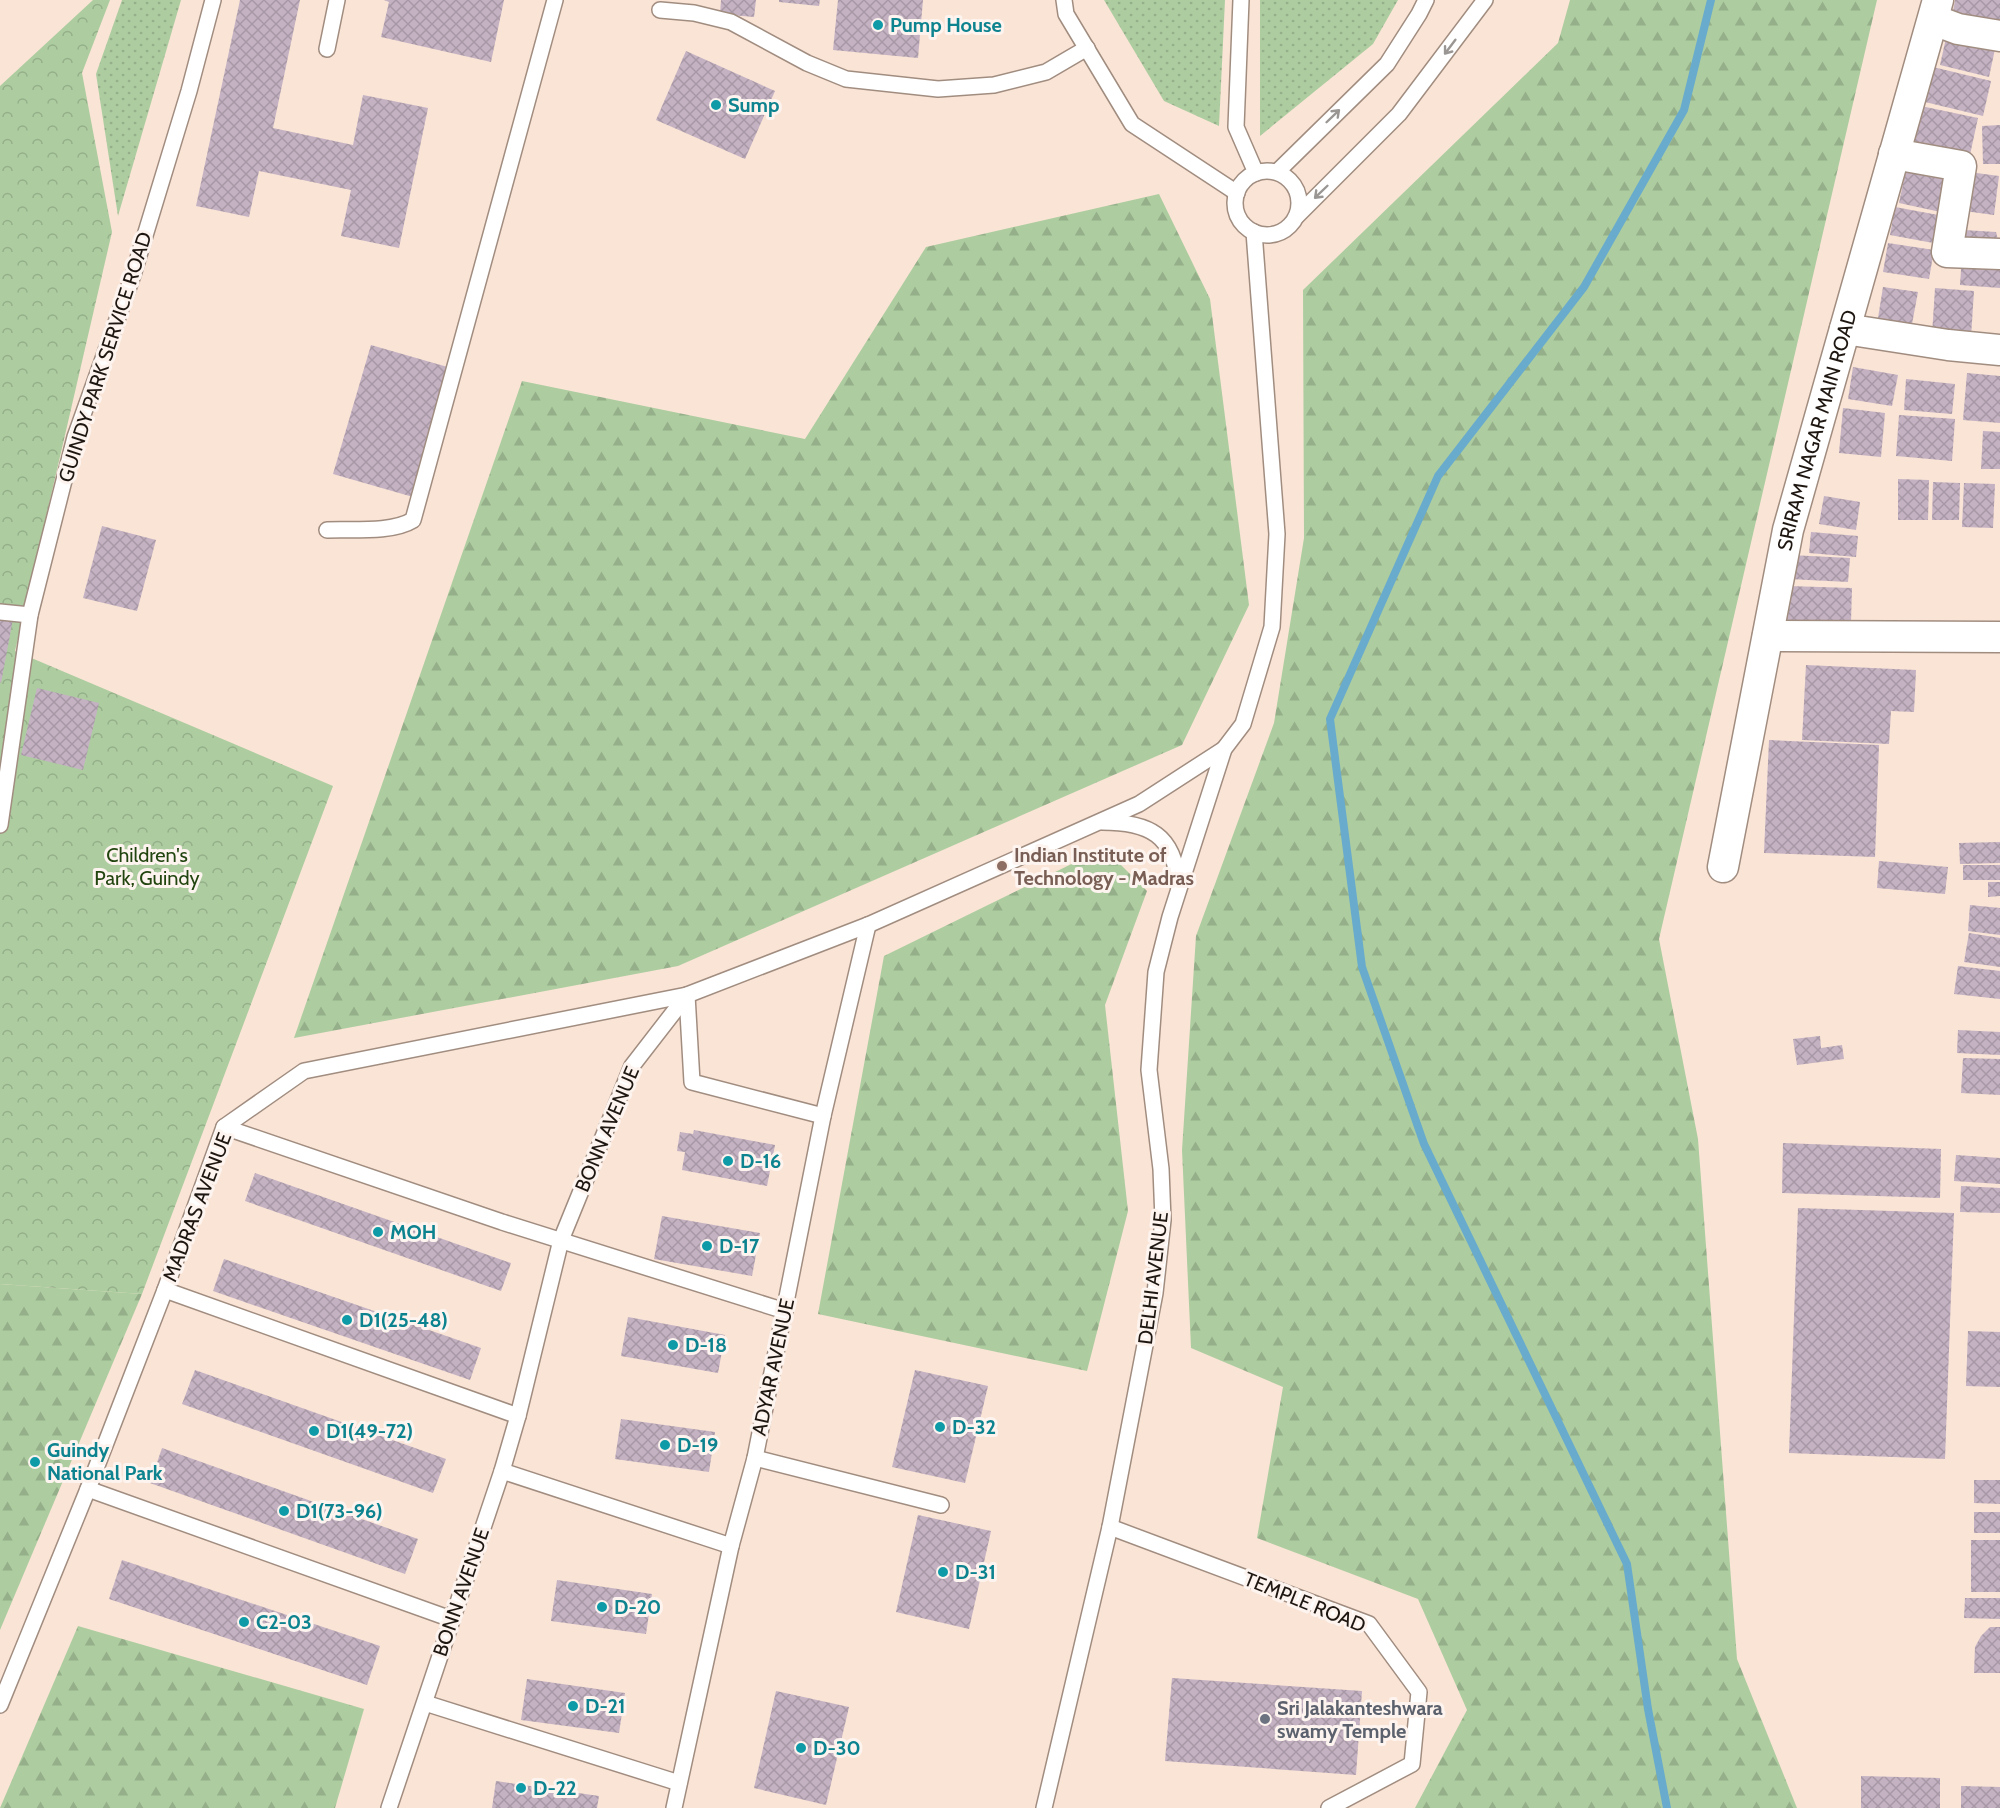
<svg xmlns="http://www.w3.org/2000/svg" width="2000" height="1808" font-family="Cabin,sans-serif">
<style>
.grass{fill:url(#grass-dots)}
.forest{fill:url(#forest-firs)}
.park{fill:url(#park-crowns)}
.lines{fill:none;stroke-linecap:round;stroke-linejoin:round}
.stream{stroke:#69abcc;stroke-width:8}
.building{fill:url(#building-cross-hatch)}
.lane-casing{stroke:#a18d80;stroke-width:18}
.street-casing{stroke:#a18d80;stroke-width:33}
.lane{stroke:#fff;stroke-width:15}
.street{stroke:#fff;stroke-width:30}
.oneway{stroke:#9a9694}
.culture-dot{fill:#0f9aa8;stroke:#fdf4ef;stroke-width:2}
.education-dot{fill:#8d6e63;stroke:#fdf4ef;stroke-width:2}
.worship-dot{fill:#6b7280;stroke:#fdf4ef;stroke-width:2}
.labels{text-anchor:middle;dominant-baseline:central;stroke-width:6;stroke-linejoin:round;paint-order:stroke}
.culture-label{font-size:20px;font-weight:bold;fill:#0d838f;stroke:#fdf4ef;text-anchor:start}
.street-label{font-size:20px;fill:#1e1611;stroke:#fdf4ef}
.park-label{font-size:20px;fill:#224510;stroke:#fdf4ef}
.education-label{font-size:20px;font-weight:bold;fill:#785e54;stroke:#fdf4ef;text-anchor:start}
.worship-label{font-size:20px;font-weight:bold;fill:#5b616d;stroke:#fdf4ef;text-anchor:start}
</style>
<defs>
<pattern id="grass-dots" width="8" height="8" patternUnits="userSpaceOnUse" patternTransform="scale(1.5)"><rect width="8" height="8" fill="#adcda0"/><path d="M2 2h.1M6 6h.1" fill="none" stroke="#94af89" stroke-width="1.8" stroke-linecap="round"/></pattern>
<pattern id="forest-firs" width="22" height="20" patternUnits="userSpaceOnUse" patternTransform="scale(1.5)"><rect width="22" height="20" fill="#adcda0"/><path d="M5 1l3.5 6h-7zM16 11l3.5 6h-7z" fill="#94af89"/></pattern>
<pattern id="park-crowns" width="20" height="18" patternUnits="userSpaceOnUse" patternTransform="scale(1.5)"><rect width="20" height="18" fill="#adcda0"/><path d="M2 6a3 3 0 1 1 6 0M12 15a3 3 0 1 1 6 0" fill="none" stroke="#94af89"/></pattern>
<pattern id="building-cross-hatch" width="8" height="8" patternUnits="userSpaceOnUse" patternTransform="scale(1.5)"><rect width="8" height="8" fill="#c4b2c3"/><path d="M0 0l8 8M0 8l8-8" fill="none" stroke="#a898a6"/></pattern>
</defs>
<rect width="100%" height="100%" fill="#fae4d6"/>
<!-- grass -->
<g class="grass">
<path d="M122,0H181L118,216L96,74Z"/>
<path d="M1104,0H1225L1219,126L1164,101Z"/>
<path d="M1260,0H1398L1373,44L1260,136Z"/>
</g>
<!-- forest -->
<g class="forest">
<path d="M1570,0H1877L1659,939L1698,1139L1737,1659L1797,1808H1415L1467,1710L1418,1599L1257,1538L1283,1387L1191,1348L1182,1150L1196,936L1274,723L1304,538L1303,290L1558,43Z"/>
<path d="M1159,194L1210,299L1249,605L1182,745L678,966L294,1038L522,381L805,439L926,247Z"/>
<path d="M1104,848L1147,891L1105,1005L1128,1211L1087,1371L818,1314L884,956Z"/>
<path d="M0,1284L142,1294L0,1630Z"/>
<path d="M78,1626L364,1709L335,1808H0Z"/>
</g>
<!-- park -->
<path class="park" d="M93,0H110L82,73L112,232L15,651L333,786L142,1294L0,1284V86Z"/>
<g class="lines">
<!-- stream -->
<path class="stream" d="M1667,1808L1648,1709L1627,1564L1424,1144L1362,967L1330,719L1438,476L1584,287L1684,110L1711,0"/>
</g>
<!-- building -->
<g class="building">
<path d="M240,0H300L273,128L353,145L363,95L428,108L399,248L341,236L351,190L259,171L249,217L196,206Z"/>
<path d="M384,0H504L491,62L381,37L389,2Z"/>
<path d="M721,0H756L754,17L720,14Z"/>
<path d="M779,0H820L819,6L779,2Z"/>
<path d="M838,0H923L918,58L833,50Z"/>
<path d="M1955,0H2000V20L1953,12Z"/>
<path d="M1946,38L1995,49L1989,77L1940,65Z"/>
<path d="M686,51L775,91L745,159L656,120Z"/>
<path d="M1933,67L1991,81L1983,116L1925,102Z"/>
<path d="M1921,106L1978,118L1968,164L1912,152Z"/>
<path d="M2000,125V164H1983L1982,126Z"/>
<path d="M1908,160L1954,169L1945,213L1899,203Z"/>
<path d="M1962,171L1999,176L1994,215L1957,210Z"/>
<path d="M1895,207L1949,217L1944,245L1890,235Z"/>
<path d="M1964,230L1996,232L2000,249L1959,246Z"/>
<path d="M1888,243L1934,250L1929,279L1883,272Z"/>
<path d="M1962,255L2000,257V288L1960,285Z"/>
<path d="M1883,287L1918,292L1912,324L1878,318Z"/>
<path d="M1935,288L1974,291L1971,337L1932,335Z"/>
<path d="M371,345L451,368L413,497L333,474Z"/>
<path d="M1853,367L1898,375L1892,406L1848,399Z"/>
<path d="M1967,373L2000,376V423L1963,420Z"/>
<path d="M1906,379L1955,384L1952,414L1904,410Z"/>
<path d="M1843,408L1885,413L1881,457L1839,453Z"/>
<path d="M1899,415L1955,419L1952,461L1896,456Z"/>
<path d="M1983,431L2000,432V469H1981Z"/>
<path d="M1898,479L1929,480L1928,520H1898Z"/>
<path d="M1933,482L1960,483L1959,520H1932Z"/>
<path d="M1964,483L1995,484L1993,528L1962,527Z"/>
<path d="M1824,496L1860,502L1856,530L1819,524Z"/>
<path d="M102,526L156,540L137,611L83,598Z"/>
<path d="M1811,532L1858,536L1856,557L1809,553Z"/>
<path d="M1790,555L1850,558L1848,582L1789,579Z"/>
<path d="M1788,586L1852,588L1851,622L1787,620Z"/>
<path d="M0,616L13,619L1,683L0,682Z"/>
<path d="M1806,665L1916,670L1914,712L1891,711L1889,744L1802,740Z"/>
<path d="M37,688L99,703L83,770L21,755Z"/>
<path d="M1769,740L1879,745L1875,857L1764,853Z"/>
<path d="M2000,842V863L1960,864L1959,843Z"/>
<path d="M1879,861L1948,867L1945,894L1877,888Z"/>
<rect x="1963" y="865" width="37" height="15"/>
<path d="M1988,882H2000V896L1988,897Z"/>
<path d="M1970,905L2000,908V935L1968,931Z"/>
<path d="M1969,933L2000,938V967L1964,962Z"/>
<path d="M1958,966L2000,971V999L1954,994Z"/>
<path d="M1958,1030L2000,1032V1055L1957,1053Z"/>
<path d="M1820,1036L1821,1048L1842,1045L1844,1059L1797,1065L1793,1039Z"/>
<path d="M1963,1058L2000,1059V1095L1961,1093Z"/>
<path d="M694,1130L775,1145L767,1186L682,1170L685,1152L677,1151L680,1132L693,1134Z"/>
<path d="M1783,1143L1941,1149L1940,1198L1782,1193Z"/>
<path d="M1956,1155L2000,1158V1184L1954,1181Z"/>
<path d="M255,1173L511,1263L501,1291L245,1201Z"/>
<path d="M1961,1186L2000,1188V1213L1960,1212Z"/>
<path d="M1798,1208L1954,1213L1945,1459L1789,1453Z"/>
<path d="M662,1216L760,1233L752,1276L654,1259Z"/>
<path d="M224,1259L481,1348L470,1380L213,1291Z"/>
<path d="M628,1317L725,1335L718,1373L621,1356Z"/>
<path d="M1968,1331L2000,1332V1387L1966,1386Z"/>
<path d="M195,1370L446,1459L433,1493L182,1404Z"/>
<path d="M915,1370L988,1386L965,1483L892,1467Z"/>
<path d="M621,1419L715,1432L709,1472L615,1459Z"/>
<path d="M162,1448L418,1539L405,1574L150,1483Z"/>
<path d="M1974,1480H2000V1504L1974,1503Z"/>
<rect x="1974" y="1512" width="26" height="21"/>
<path d="M918,1515L991,1531L969,1629L896,1612Z"/>
<rect x="1971" y="1540" width="29" height="52"/>
<path d="M122,1560L380,1646L367,1685L109,1599Z"/>
<path d="M557,1580L652,1594L646,1634L551,1621Z"/>
<path d="M1965,1598H2000V1619L1964,1618Z"/>
<path d="M1990,1627H2000V1673H1974L1975,1647L1981,1636Z"/>
<path d="M1172,1678L1362,1691L1356,1775L1165,1761Z"/>
<path d="M527,1679L625,1693L619,1733L521,1720Z"/>
<path d="M776,1691L849,1707L826,1805L754,1788Z"/>
<path d="M1861,1776L1940,1778V1808H1861Z"/>
<path d="M496,1781L599,1796L597,1808H492Z"/>
<path d="M1961,1786L2000,1787V1808H1961Z"/>
</g>
<g class="lines">
<defs>
<g id="lane">
<path d="M1064,0L1066,14L1132,124L1237,193"/>
<path d="M1241,0L1236,127L1256,173"/>
<path d="M660,10L694,13L731,22L807,63L846,79L938,89L994,85L1046,72L1087,48"/>
<path d="M327,49L337,0"/>
<circle cx="1267" cy="203" r="32"/>
<path d="M1277,172L1387,64L1419,14L1426,0"/>
<path d="M1297,216L1399,114L1485,0"/>
<path d="M327,530C352,529 392,533 413,520L555,0"/>
<path d="M0,612L30,615"/>
<path d="M1102,822C1149,822 1175,835 1178,885"/>
<path d="M0,825L30,615L75,437L133,275L189,91L213,0"/>
<path d="M224,1127L502,1222L785,1311"/>
<path d="M165,1290L518,1416"/>
<path d="M755,1458L941,1505"/>
<path d="M502,1471L731,1546"/>
<path d="M88,1489L451,1619"/>
<path d="M1110,1527L1369,1624L1419,1692L1412,1764L1329,1808"/>
<path d="M425,1703L679,1783"/>
<path d="M0,1705L88,1489L165,1290L224,1127L304,1071L687,995L692,1082L823,1116"/>
<path d="M389,1808L502,1471L518,1416L561,1240L632,1066L687,995L868,925L1139,804L1224,749"/>
<path d="M674,1808L731,1546L755,1458L823,1116L868,925"/>
<path d="M1044,1808L1110,1527L1155,1293L1163,1220L1161,1169L1149,1070L1156,972L1170,917L1224,749L1243,724L1272,627L1277,534L1254,232"/>
</g>
<g id="street">
<path d="M1934,20L1958,29L2000,36"/>
<path d="M1894,154L1961,166L1947,252L2000,254"/>
<path d="M1845,329L1948,345L2000,350"/>
<path d="M1768,636L2000,637"/>
<path id="s1" d="M1723,867L1788,530L1938,0"/>
</g>
</defs>
<!-- lane casing -->
<use href="#lane" class="lane-casing"/>
<!-- street casing -->
<use href="#street" class="street-casing"/>
<!-- lane -->
<use href="#lane" class="lane"/>
<!-- street -->
<use href="#street" class="street"/>
</g>
<!-- one-way arrows -->
<defs><path id="oneway-shaft" d="M-6 0H5M1.5-3L5.5 0L1.5 3" fill="none" stroke-width="1.6" stroke-linecap="round" stroke-linejoin="round" transform="scale(1.5)"/></defs>
<g class="oneway">
<use href="#oneway-shaft" transform="translate(1450 47) rotate(127)"/>
<use href="#oneway-shaft" transform="translate(1333 116) rotate(-44)"/>
<use href="#oneway-shaft" transform="translate(1321 192) rotate(136)"/>
</g>
<!-- markers -->
<g class="culture-dot">
<circle cx="878" cy="25" r="6"/>
<circle cx="716" cy="105" r="6"/>
<circle cx="728" cy="1161" r="6"/>
<circle cx="378" cy="1232" r="6"/>
<circle cx="707" cy="1246" r="6"/>
<circle cx="347" cy="1320" r="6"/>
<circle cx="673" cy="1345" r="6"/>
<circle cx="940" cy="1427" r="6"/>
<circle cx="314" cy="1431" r="6"/>
<circle cx="665" cy="1445" r="6"/>
<circle cx="35" cy="1462" r="6"/>
<circle cx="284" cy="1511" r="6"/>
<circle cx="943" cy="1572" r="6"/>
<circle cx="602" cy="1607" r="6"/>
<circle cx="244" cy="1622" r="6"/>
<circle cx="573" cy="1706" r="6"/>
<circle cx="801" cy="1748" r="6"/>
<circle cx="521" cy="1788" r="6"/>
</g>
<circle class="education-dot" cx="1002" cy="866" r="6"/>
<circle class="worship-dot" cx="1265" cy="1719" r="6"/>
<g class="labels">
<!-- culture labels -->
<g class="culture-label">
<text x="890" y="25">Pump House</text>
<text x="728" y="105">Sump</text>
<text x="740" y="1161">D-16</text>
<text x="390" y="1232">MOH</text>
<text x="719" y="1246">D-17</text>
<text x="359" y="1320">D1(25-48)</text>
<text x="685" y="1345">D-18</text>
<text x="952" y="1427">D-32</text>
<text x="326" y="1431">D1(49-72)</text>
<text x="677" y="1445">D-19</text>
<text x="47" y="1450">Guindy<tspan x="47" dy="23">National Park</tspan></text>
<text x="296" y="1511">D1(73-96)</text>
<text x="955" y="1572">D-31</text>
<text x="614" y="1607">D-20</text>
<text x="256" y="1622">C2-03</text>
<text x="585" y="1706">D-21</text>
<text x="813" y="1748">D-30</text>
<text x="533" y="1788">D-22</text>
</g>
<!-- street labels -->
<g class="street-label">
<text transform="translate(105 357) rotate(-72)">GUINDY PARK SERVICE ROAD</text>
<text stroke="none"><textPath href="#s1" startOffset="447">SRIRAM NAGAR MAIN ROAD</textPath></text>
<text transform="translate(607 1129) rotate(-67)">BONN AVENUE</text>
<text transform="translate(197 1207) rotate(-69)">MADRAS AVENUE</text>
<text transform="translate(1153 1278) rotate(-83)">DELHI AVENUE</text>
<text transform="translate(773 1367) rotate(-78)">ADYAR AVENUE</text>
<text transform="translate(461 1592) rotate(-71)">BONN AVENUE</text>
<text transform="translate(1305 1602) rotate(22)">TEMPLE ROAD</text>
</g>
<!-- park labels -->
<g class="park-label">
<text x="147" y="855">Children's<tspan x="147" dy="23">Park, Guindy</tspan></text>
</g>
<!-- education labels -->
<g class="education-label">
<text x="1014" y="855">Indian Institute of<tspan x="1014" dy="23">Technology - Madras</tspan></text>
</g>
<!-- worship labels -->
<g class="worship-label">
<text x="1277" y="1708">Sri Jalakanteshwara<tspan x="1277" dy="23">swamy Temple</tspan></text>
</g>
</g>
</svg>
